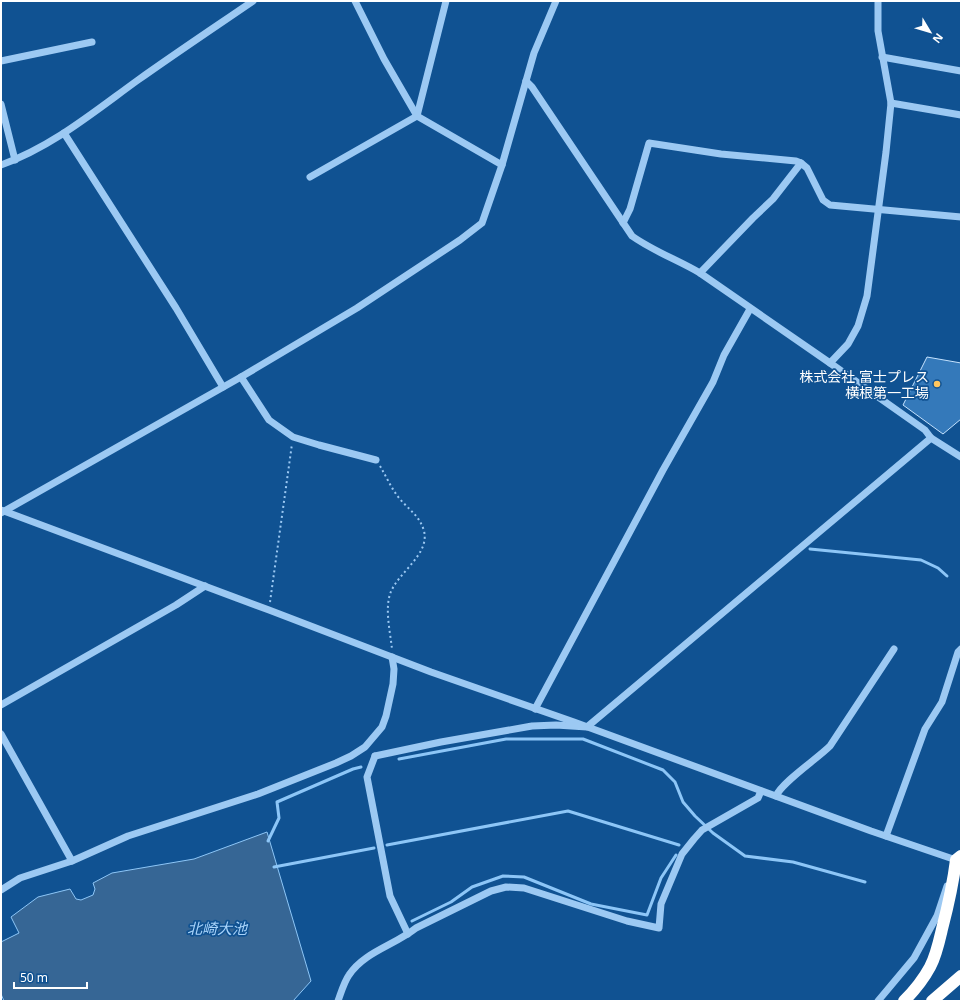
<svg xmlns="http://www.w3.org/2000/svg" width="962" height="1002" font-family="'Noto Sans','Noto Sans JP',sans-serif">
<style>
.water{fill:#366695;stroke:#8dc6f7}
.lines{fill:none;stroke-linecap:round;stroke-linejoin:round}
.stream{stroke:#8dc6f7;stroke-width:3}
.building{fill:#3479ba;stroke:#c4e2fe}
.path{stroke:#9cc9f3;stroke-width:2;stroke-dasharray:2 3;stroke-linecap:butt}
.minor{stroke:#9cc9f3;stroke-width:7}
.highway{stroke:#fff;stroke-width:12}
.poi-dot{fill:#ffc65e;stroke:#105292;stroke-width:1.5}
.labels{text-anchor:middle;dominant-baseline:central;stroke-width:3.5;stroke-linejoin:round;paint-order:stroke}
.poi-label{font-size:14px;fill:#fff;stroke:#105292;text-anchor:end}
.water-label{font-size:15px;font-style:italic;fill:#a8d3fa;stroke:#105292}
</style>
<rect width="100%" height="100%" fill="#105292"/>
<!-- water -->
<path class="water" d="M267,832L311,981L293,1001H4L1,994V942L19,933L11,917L38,897L70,889L76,899L81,900L93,895L95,889L93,883L112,873L194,859Z"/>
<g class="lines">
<!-- stream -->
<g class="stream">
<path d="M810,549L921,560L938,568L947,576"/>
<path d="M399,759L506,739H583L663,770L675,782L683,802L695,816L713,833L745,856L793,862L865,882"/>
<path d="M268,841L279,818L277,802L353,769L361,767"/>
<path d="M387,845L568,811L679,845"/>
<path d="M274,867L374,848"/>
<path d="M412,921L451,902L472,887L503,876L524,877L591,904L647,915L661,878L676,855"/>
</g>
</g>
<!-- building -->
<path class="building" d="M927,357L961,363V419L943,434L903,405Z"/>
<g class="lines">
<!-- path -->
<g class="path">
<path d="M380,466C386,476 391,488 399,498C408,509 420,516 424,531C430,555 397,573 390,594C385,610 390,631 392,649"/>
<path d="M270,602L292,444"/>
</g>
<!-- minor -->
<g class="minor">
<path d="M355,1L384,59L417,116L502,165"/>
<path d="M882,57L961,71"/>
<path d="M1,61L92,42"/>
<path d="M526,81L532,87L632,236C653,251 678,260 700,273L830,363L925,430L931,438L961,457"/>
<path d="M891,103L961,115"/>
<path d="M1,104L15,160"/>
<path d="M64,133L176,308L223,387"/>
<path d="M1,165C52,147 95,111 138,80C176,53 215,27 253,1"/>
<path d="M310,177L417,116L446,1"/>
<path d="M623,223L630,209L649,143L721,154L796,161L801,163"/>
<path d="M700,273L753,218L773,199L801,163L807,168L823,200L830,205L961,217"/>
<path d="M830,363L848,344L858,326L867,296L886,152L891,103L878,31V1"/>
<path d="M241,377L269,420L293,437L319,445L376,460"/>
<path d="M1,510L269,610L431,672L574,722L871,831L959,861"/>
<path d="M1,513L241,377L357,308L460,240L482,223L502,165L534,53L556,1"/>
<path d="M1,705L176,605L205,586"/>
<path d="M535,709L663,470L713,382L724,355L750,309"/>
<path d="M1,734L72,861"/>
<path d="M375,756L441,742L532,726L556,725L587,727L931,438"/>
<path d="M375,756L367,777L390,896L408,934"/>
<path d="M776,796C782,782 817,759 830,746L894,649"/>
<path d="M886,836L925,729L942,702L958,652L961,649"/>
<path d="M1,890L20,878L72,861L128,836L258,794L336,763L351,756L365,747L382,727L386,716L393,684L394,669L392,657"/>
<path d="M338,1001C341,993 344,982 349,975C364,952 395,945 416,928L491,891L506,887L524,888L627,921L659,928L661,904L682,854L694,839L702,830L758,798L761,791"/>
<path d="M878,1001L914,958L937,916L947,886"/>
</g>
<!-- highway -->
<g class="highway">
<path d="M904,1001C914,991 923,980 930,967C936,956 939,942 942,929C948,906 953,884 956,860L961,856"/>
<path d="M932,1001L961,976"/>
</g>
</g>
<!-- markers -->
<circle class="poi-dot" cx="937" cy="384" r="4"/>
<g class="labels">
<!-- poi labels -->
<g class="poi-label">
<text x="929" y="376">株式会社 富士プレス<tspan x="929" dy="16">横根第一工場</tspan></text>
</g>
<!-- water labels -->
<g class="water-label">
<text x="217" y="928">北崎大池</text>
</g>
</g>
<!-- border -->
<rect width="962" height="1002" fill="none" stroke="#ffffff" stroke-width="4"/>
<!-- north arrow -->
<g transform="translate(930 32) rotate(128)" stroke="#105292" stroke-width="3" paint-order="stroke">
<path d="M0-3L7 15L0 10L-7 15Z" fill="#ffffff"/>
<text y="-6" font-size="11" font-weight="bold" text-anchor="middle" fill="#ffffff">N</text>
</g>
<!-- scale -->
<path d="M14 982v6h73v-6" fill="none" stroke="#ffffff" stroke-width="2"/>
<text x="20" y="982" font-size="12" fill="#ffffff" stroke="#105292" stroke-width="3" paint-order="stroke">50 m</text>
</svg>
